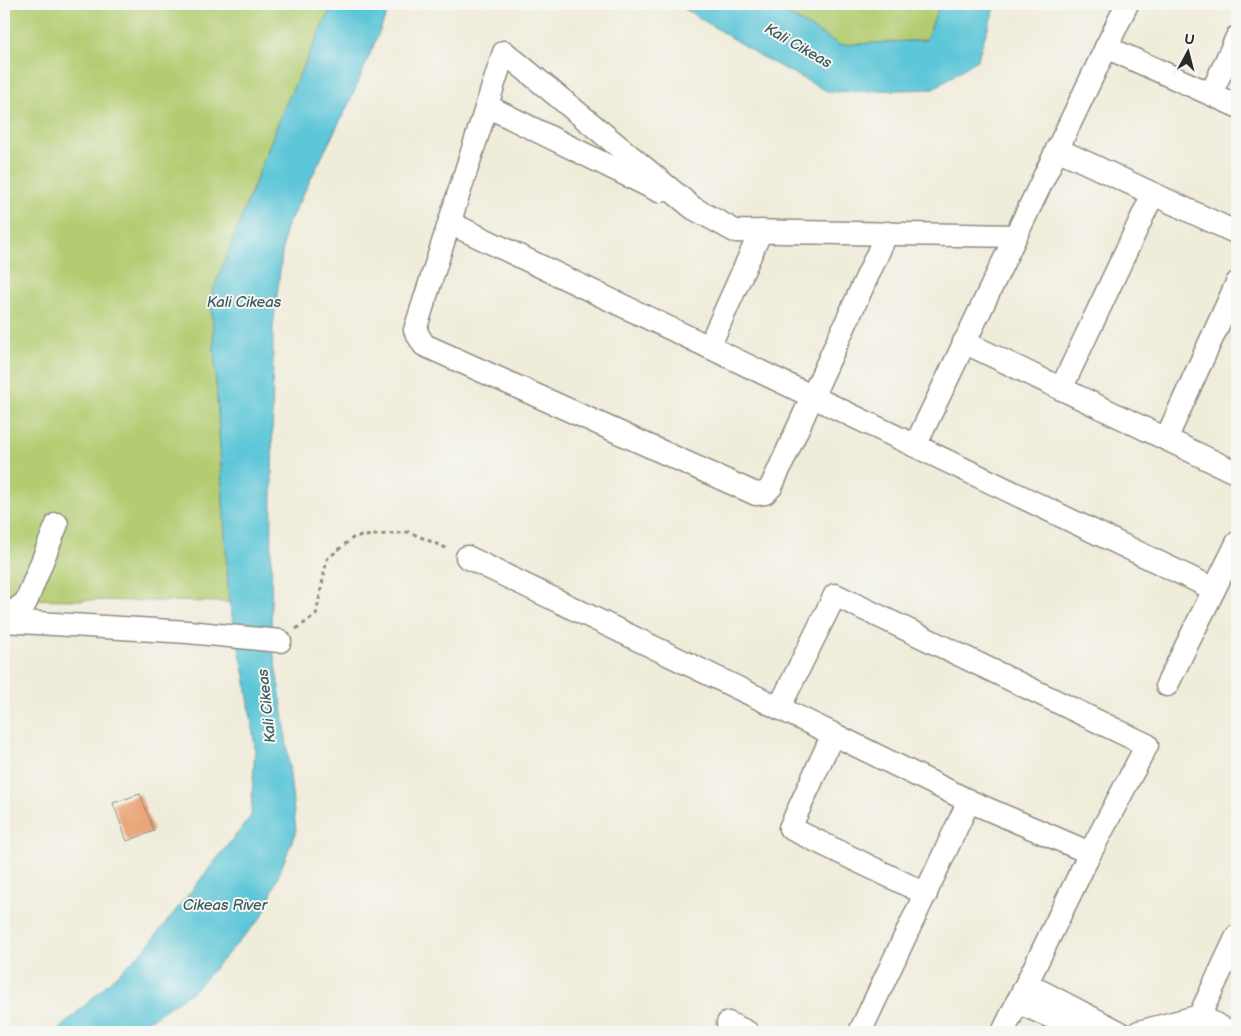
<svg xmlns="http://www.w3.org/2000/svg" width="1241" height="1036" font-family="'Balsamiq Sans',sans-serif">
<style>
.green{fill:#b3cc71;stroke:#6f7c4e}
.water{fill:#5dc6d8;stroke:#447882}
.building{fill:#e9a071}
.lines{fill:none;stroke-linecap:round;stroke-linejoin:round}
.minor-casing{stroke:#8e8c82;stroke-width:25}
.path{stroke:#8e8c82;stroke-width:3;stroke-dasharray:4 4;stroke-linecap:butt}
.minor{stroke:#fff;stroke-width:22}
.labels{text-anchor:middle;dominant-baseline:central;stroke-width:4;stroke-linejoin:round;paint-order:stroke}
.water-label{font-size:15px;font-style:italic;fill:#3a5a5f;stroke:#f6f6f2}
</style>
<rect width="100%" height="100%" fill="#f6f6f2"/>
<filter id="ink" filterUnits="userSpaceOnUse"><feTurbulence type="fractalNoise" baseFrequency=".02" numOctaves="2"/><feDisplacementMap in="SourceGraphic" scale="10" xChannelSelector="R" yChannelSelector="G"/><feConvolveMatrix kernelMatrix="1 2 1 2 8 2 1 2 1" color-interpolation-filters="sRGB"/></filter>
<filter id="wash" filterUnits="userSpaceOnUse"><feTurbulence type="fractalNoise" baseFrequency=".0096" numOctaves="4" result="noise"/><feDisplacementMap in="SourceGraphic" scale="20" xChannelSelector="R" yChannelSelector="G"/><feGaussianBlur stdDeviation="1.12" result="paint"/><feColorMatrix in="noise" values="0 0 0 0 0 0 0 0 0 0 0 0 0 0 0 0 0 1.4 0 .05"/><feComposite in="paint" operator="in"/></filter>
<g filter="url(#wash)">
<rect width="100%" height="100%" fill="#f0ecda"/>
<!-- green -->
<g class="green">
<path d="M4,4H333L284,108L211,296L229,602L8,599L4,596Z"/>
<path d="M770,4H940L926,40L840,45Z"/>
</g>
<!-- water -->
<g class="water">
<path d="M333,4H391L351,99L285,230L273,327L271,637L284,719L296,831L262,917L194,990L132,1032H56L145,949L251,816L255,747L245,676L229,602L211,296L284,108Z"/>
<path d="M677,4H770L840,45L926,40L940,4H996L977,60L933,89L829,92L762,57Z"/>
</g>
<g id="blocks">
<!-- building -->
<path class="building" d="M140,794L154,831L127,841L113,803Z"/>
</g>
</g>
<g filter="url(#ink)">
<use href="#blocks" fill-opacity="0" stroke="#8e8c82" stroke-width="1"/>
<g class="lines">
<defs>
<g id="minor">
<path d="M1106,47L1237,106"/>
<path d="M1211,94L1237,37"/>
<path d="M487,106L659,191"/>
<path d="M1057,149L1237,233"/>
<path d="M450,223L1214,589"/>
<path d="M887,233L771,487L765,493L756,494L424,345L415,330L504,52L693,208L735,231L1015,236"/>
<path d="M964,342L1237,473"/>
<path d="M709,347L761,231"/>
<path d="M1061,389L1153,194"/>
<path d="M1166,439L1237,283"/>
<path d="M915,446L1127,4"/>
<path d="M467,557L833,734"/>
<path d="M4,619L26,602L57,524"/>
<path d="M4,621L188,632L280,641"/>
<path d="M1167,685L1237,543"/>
<path d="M779,708L835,595L1147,745L1090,853"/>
<path d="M926,894L790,828L833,734L969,801L1090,853L1003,1032"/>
<path d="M1027,984L1119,1032"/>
<path d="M1017,1002L1085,1032"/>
<path d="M728,1023L747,1032"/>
<path d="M860,1032L969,801"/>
<path d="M1139,1032L1200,1016L1230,1032"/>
<path d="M1192,1032L1237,936"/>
</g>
</defs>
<!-- minor casing -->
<use href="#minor" class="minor-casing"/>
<!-- path -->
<path class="path" d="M296,629L316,615L327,559L354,537L409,532L446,548"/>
<!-- minor -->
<use href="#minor" class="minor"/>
</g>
</g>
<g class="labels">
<!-- water labels -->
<g class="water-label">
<text transform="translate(798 46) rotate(30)">Kali Cikeas</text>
<text x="244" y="302">Kali Cikeas</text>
<text transform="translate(267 706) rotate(-96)">Kali Cikeas</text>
<text x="225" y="905">Cikeas River</text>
</g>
</g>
<!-- margin -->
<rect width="1241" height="1036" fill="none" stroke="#f6f6f2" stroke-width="20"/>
<!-- north arrow -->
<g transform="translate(1188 52) rotate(7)" stroke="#f6f6f2" stroke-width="4" paint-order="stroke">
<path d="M0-4L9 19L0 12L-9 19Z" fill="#2b2b2b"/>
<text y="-8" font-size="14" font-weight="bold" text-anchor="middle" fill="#2b2b2b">U</text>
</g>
</svg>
